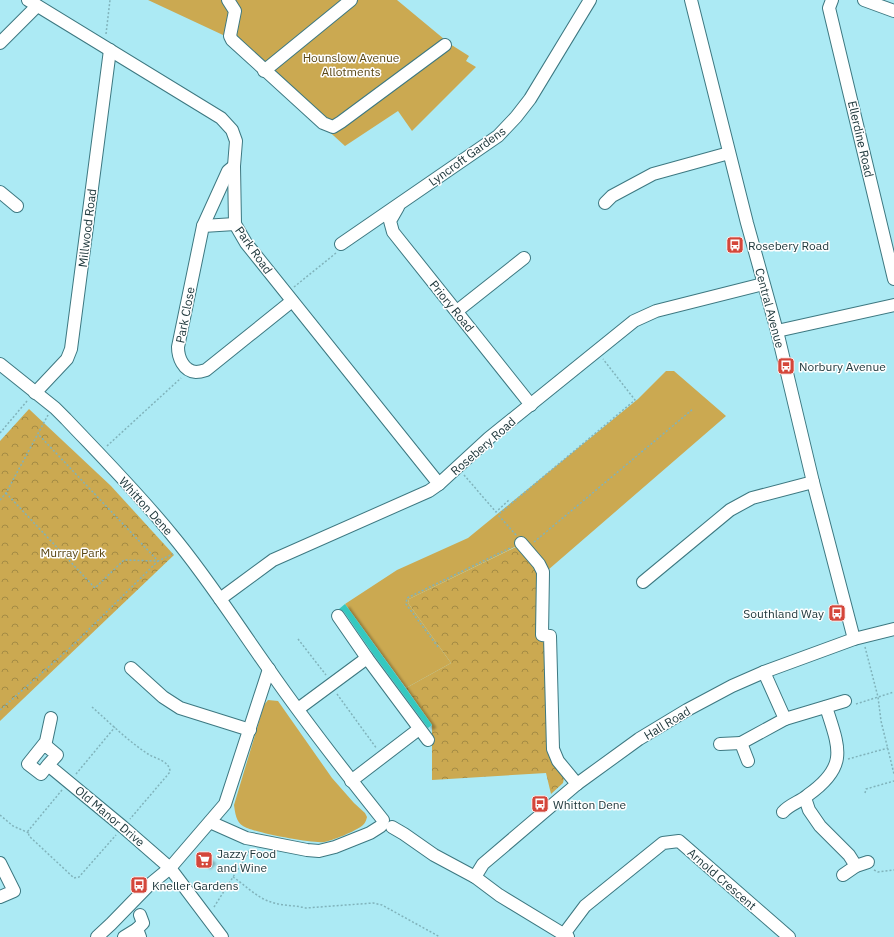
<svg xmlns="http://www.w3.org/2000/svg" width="894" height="937" font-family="'IBM Plex Sans',sans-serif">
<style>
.green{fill:#cba951}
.park{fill:url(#park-crowns)}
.building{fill:#36c9c0;filter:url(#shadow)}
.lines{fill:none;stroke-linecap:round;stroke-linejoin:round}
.minor-casing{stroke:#3d7881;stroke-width:14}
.path{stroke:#80b3bb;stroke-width:1.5;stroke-dasharray:2 2;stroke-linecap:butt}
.minor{stroke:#fff;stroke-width:12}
.labels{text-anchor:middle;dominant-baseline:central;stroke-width:3;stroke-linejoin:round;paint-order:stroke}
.park-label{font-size:12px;fill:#5a4714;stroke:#fefefe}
.street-label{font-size:12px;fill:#20393d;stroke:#fefefe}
.poi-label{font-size:12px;fill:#20393d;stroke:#fefefe;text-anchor:start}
</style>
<defs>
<pattern id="park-crowns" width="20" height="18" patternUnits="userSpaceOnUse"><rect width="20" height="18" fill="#cba951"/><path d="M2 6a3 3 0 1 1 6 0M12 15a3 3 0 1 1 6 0" fill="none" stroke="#a48b44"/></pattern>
<filter id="shadow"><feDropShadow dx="4.5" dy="2.5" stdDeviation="1" flood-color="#0004"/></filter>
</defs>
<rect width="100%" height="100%" fill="#aceaf4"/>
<!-- green -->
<g class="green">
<path d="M148,0H397L450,44L469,56L466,61L476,67L412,131L398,111L345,146L223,35Z"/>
<path d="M666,371H674L726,416L548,570L523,543L409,599L408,603L451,663L406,688L345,604L397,570L468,538L638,399Z"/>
<path d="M268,700L278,701L332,778L354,803L365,813L367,817C366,821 365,823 363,825C356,831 332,841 324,842C313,844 251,832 243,826C236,822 235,812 234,805L264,705Z"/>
</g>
<!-- park -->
<g class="park">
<path d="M29,409L111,486L174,555L0,721V441Z"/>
<path d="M520,545L538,567L546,639L553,763L564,778L563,783L551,794L546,773L432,780V725L406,688L451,663L408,603L409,599Z"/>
</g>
<!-- building -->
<g class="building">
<path d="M345,604L432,725L428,728L373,654L344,612L339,609Z"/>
<path d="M201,852L212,861L206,867L196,858Z"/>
</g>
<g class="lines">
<defs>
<g id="minor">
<path d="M28,0L221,118L232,130L236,141L234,166L235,224L246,243L439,484"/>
<path d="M228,0L235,11L230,36L232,40L323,123L333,127L341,122L445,45"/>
<path d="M691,0L747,223L777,331L813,482L854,639"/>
<path d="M832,0L829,8L894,279"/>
<path d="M864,0L894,11"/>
<path d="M0,43L37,6"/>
<path d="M264,71L351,0"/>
<path d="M0,192L17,206"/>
<path d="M605,203L612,196L653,174L729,153"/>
<path d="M398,207L390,221L393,232L531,405"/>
<path d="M235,224L203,226L178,347C178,357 183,371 196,372C199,372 203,371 206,370L292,301"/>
<path d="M203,226L228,171L234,166"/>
<path d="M341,244L498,136L516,117L530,99L590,0"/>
<path d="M457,311L524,258"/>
<path d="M777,331L894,305"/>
<path d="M0,364L55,408L66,419C102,457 139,494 172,535C207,577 236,623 268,668C304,720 343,770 383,820"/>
<path d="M35,393L67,359L71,349L110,50"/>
<path d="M521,543L539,564L543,572L542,635L550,636L553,749L558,761L577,784"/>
<path d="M643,582L730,510L752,498L813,482"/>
<path d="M220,599L273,560L429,491L439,484L489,438L634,321L656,311L763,284"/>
<path d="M338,616L367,658L428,740"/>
<path d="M131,668L163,697L180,708L250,730"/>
<path d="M764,672L785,719"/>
<path d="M298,709L367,658"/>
<path d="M741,743L785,719L845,701"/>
<path d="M720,744L741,743L748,761"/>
<path d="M45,746L51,718"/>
<path d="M48,765L57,755L44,744L28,764L41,774L48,765L123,827L170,868L222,937"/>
<path d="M351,781L419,729"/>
<path d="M805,798L809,810L820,826L849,855L856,866"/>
<path d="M783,812C790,804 800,802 808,795C849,766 839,748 826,707"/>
<path d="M210,822L246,838L307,850L319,851L335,847L370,833L381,826"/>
<path d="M392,827L404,834L434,855L475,877L499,895L568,937"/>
<path d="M0,863L14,891L0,897"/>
<path d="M843,875L856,866L868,862"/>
<path d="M475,877L483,864L577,784L639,739L687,710L732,686L764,672L854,639L894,629"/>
<path d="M140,915L143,923L137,929L140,937"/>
<path d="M564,934L585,906L663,843L679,841L789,937"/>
<path d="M97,937L111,924L148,886L170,868L225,804L269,669"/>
<path d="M124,937L137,929"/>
</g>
</defs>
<!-- minor casing -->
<use href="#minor" class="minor-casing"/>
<!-- path -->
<g class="path">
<path d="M106,34L110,0"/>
<path d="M294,287L336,253"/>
<path d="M0,433L27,401"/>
<path d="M107,446L181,378"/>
<path d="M464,475L496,512L509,500"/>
<path d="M6,493L95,588L124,560L158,561L173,554"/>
<path d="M0,500L6,493L48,415"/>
<path d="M516,535L499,516L500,513L635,400L603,359"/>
<path d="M534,542L693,409"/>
<path d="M298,639L326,675"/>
<path d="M438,647L406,604L407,598L512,547"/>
<path d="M865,647L878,697L881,721L894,774"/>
<path d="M337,694L377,749"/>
<path d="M856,704L894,692"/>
<path d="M92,707C110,723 128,741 148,754C156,759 170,761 170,772L130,819"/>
<path d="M0,710L70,648L158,561L38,434"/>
<path d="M848,759L888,748"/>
<path d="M76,774L115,727"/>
<path d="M62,790L28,831L29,836L74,878L79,877L116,835"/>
<path d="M865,793L866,789L894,781"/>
<path d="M0,815L13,826L29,833"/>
<path d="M874,870L878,872L894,870"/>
<path d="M233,877C245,885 257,898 271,902C282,906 294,905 306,908L373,903L382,905L440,937"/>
<path d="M214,907L247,855L249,849"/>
</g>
<!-- minor -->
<use href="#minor" class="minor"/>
</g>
<!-- icons -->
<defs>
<symbol id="bus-square" viewBox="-11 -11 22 22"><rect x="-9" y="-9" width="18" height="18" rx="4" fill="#d4463a" stroke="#fefefe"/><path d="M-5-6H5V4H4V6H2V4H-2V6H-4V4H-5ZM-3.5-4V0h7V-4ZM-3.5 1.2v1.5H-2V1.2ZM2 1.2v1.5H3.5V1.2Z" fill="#fff"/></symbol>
<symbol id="supermarket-square" viewBox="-11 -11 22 22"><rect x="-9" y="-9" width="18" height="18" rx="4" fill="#d4463a" stroke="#fefefe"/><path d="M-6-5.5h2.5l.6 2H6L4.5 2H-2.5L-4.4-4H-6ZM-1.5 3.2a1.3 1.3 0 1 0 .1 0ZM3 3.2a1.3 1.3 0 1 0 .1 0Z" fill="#fff"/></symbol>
</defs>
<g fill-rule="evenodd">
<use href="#bus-square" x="725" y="235" width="20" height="20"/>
<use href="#bus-square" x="776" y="356" width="20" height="20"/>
<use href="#bus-square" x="827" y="603" width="20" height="20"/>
<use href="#bus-square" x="530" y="794" width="20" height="20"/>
<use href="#supermarket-square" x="194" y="850" width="20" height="20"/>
<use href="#bus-square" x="129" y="875" width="20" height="20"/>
</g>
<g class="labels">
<!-- park labels -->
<g class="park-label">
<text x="351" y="57">Hounslow Avenue<tspan x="351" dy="14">Allotments</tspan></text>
<text x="73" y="552">Murray Park</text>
</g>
<!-- street labels -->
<g class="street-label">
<text transform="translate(861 139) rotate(77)">Ellerdine Road</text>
<text transform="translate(467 156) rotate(-36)">Lyncroft Gardens</text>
<text transform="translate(87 228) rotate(-83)">Millwood Road</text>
<text transform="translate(254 250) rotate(55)">Park Road</text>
<text transform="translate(452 306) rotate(51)">Priory Road</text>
<text transform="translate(770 308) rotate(75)">Central Avenue</text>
<text transform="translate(185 315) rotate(-79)">Park Close</text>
<text transform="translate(483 446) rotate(-41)">Rosebery Road</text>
<text transform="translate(146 506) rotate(48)">Whitton Dene</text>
<text transform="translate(667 723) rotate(-31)">Hall Road</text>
<text transform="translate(110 816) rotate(40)">Old Manor Drive</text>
<text transform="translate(722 879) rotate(41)">Arnold Crescent</text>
</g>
<!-- poi labels -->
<g class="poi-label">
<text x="748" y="245">Rosebery Road</text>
<text x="799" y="366">Norbury Avenue</text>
<text x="824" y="613" text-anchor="end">Southland Way</text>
<text x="553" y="804">Whitton Dene</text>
<text x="217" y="853">Jazzy Food<tspan x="217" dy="14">and Wine</tspan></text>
<text x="152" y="885">Kneller Gardens</text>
</g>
</g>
</svg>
